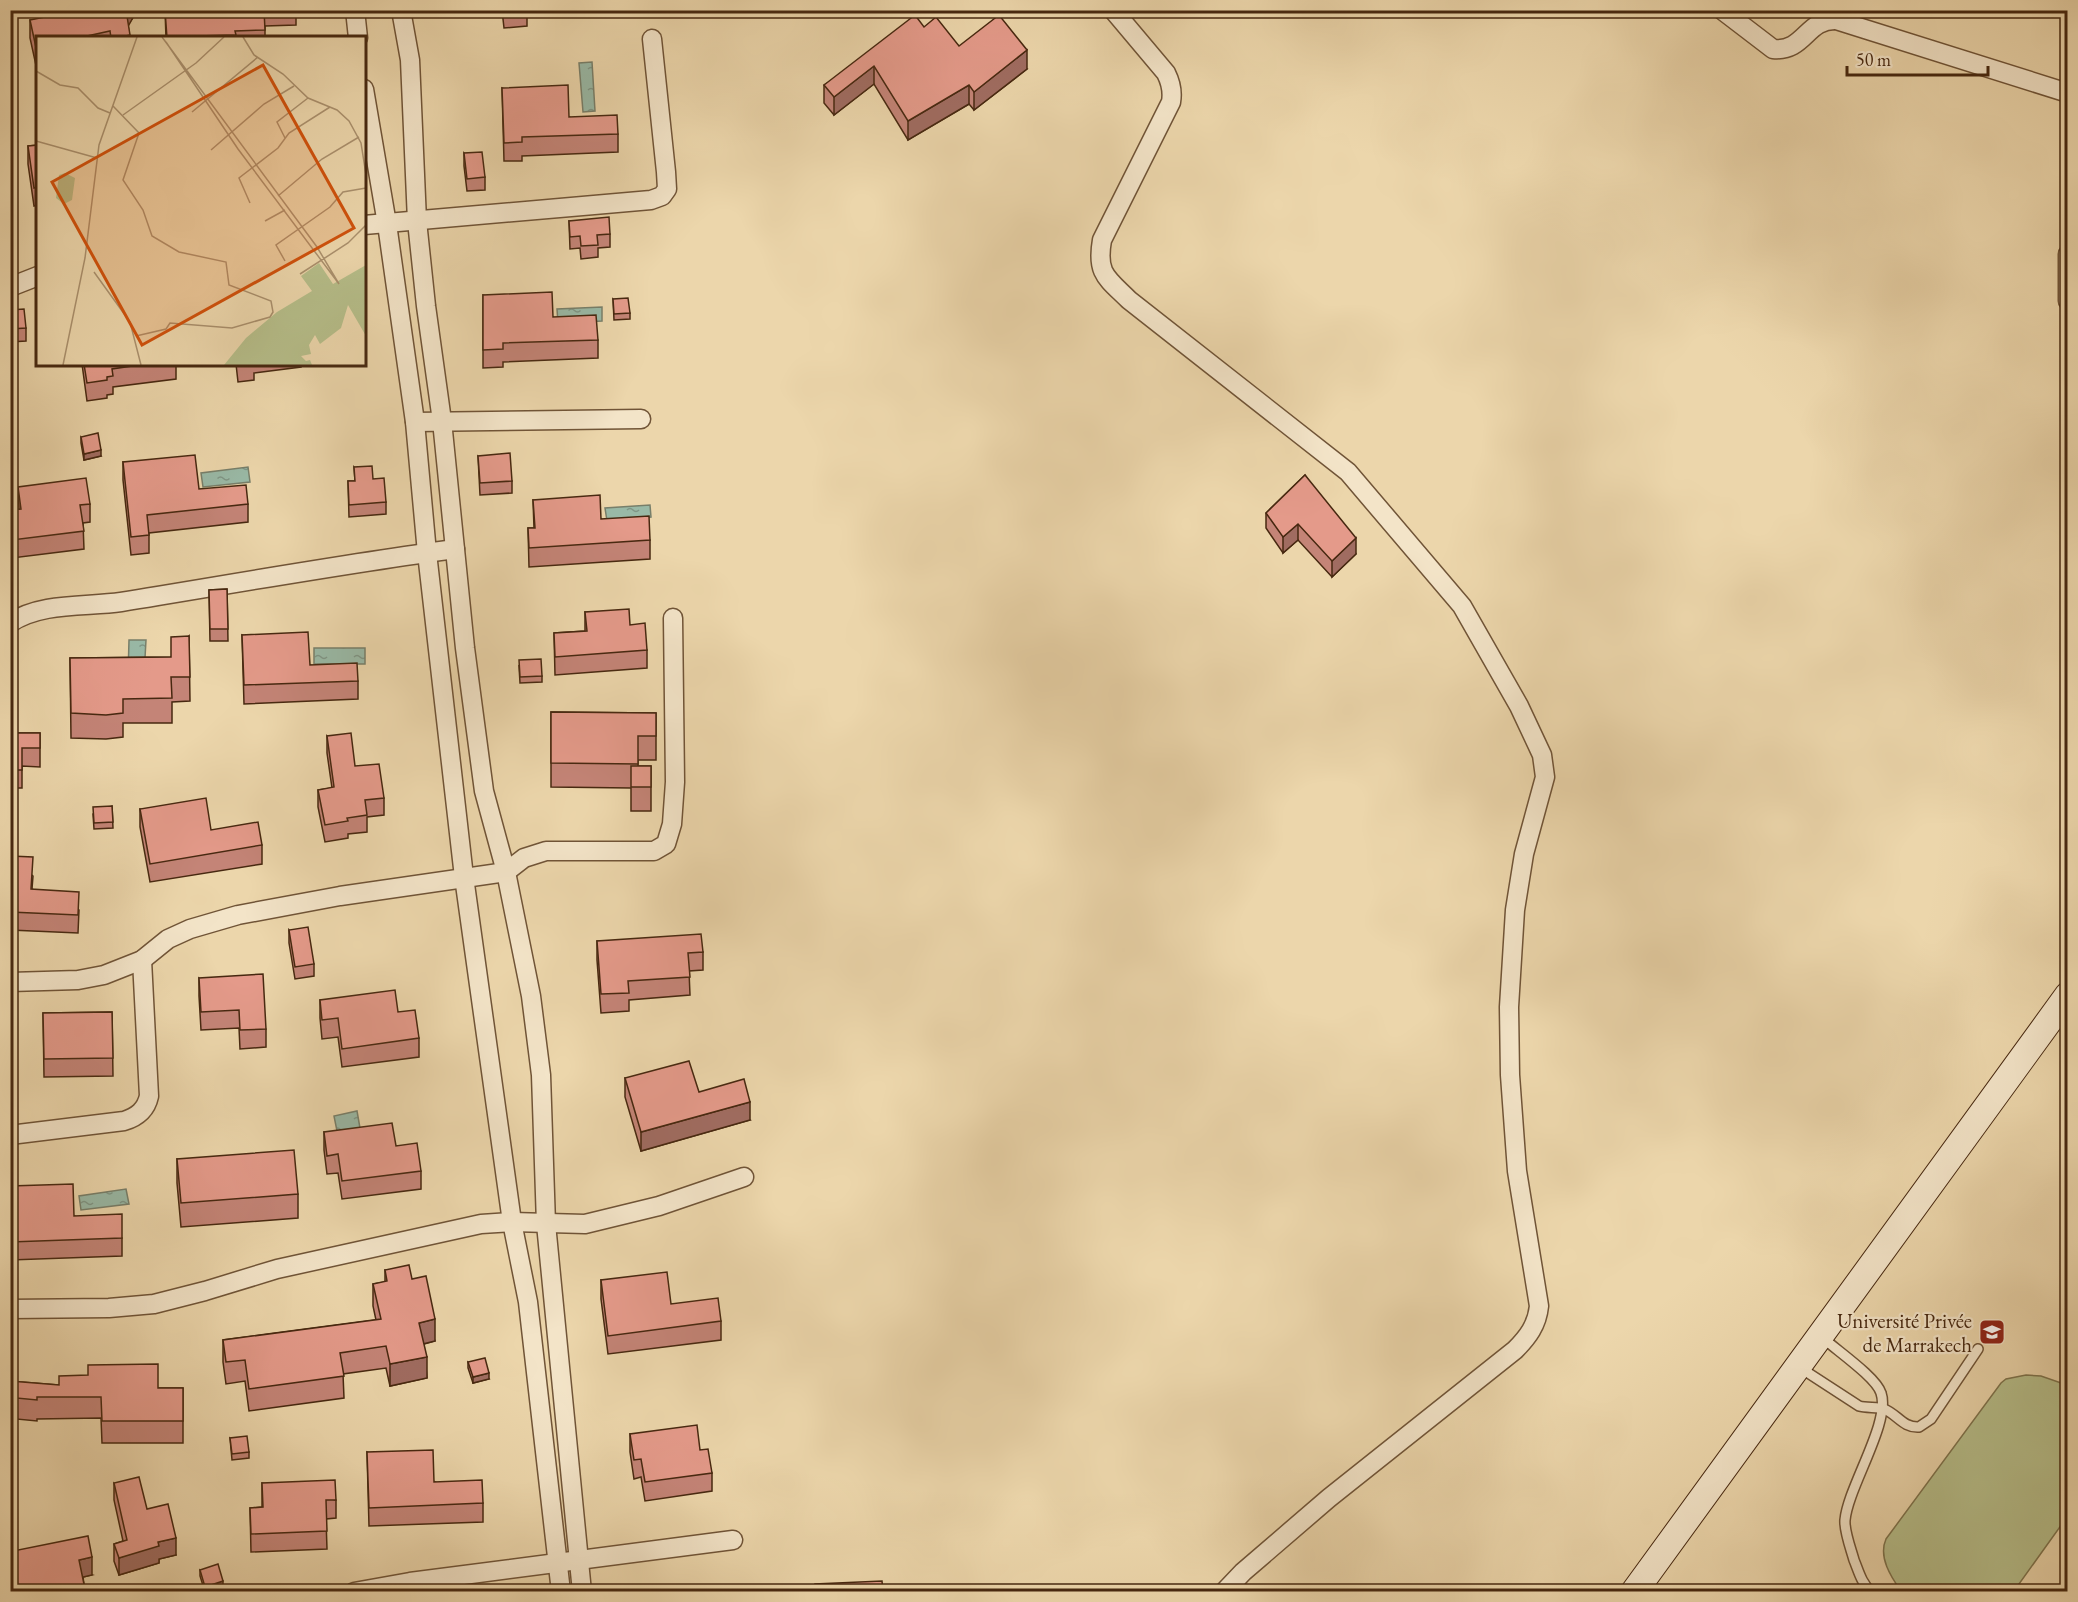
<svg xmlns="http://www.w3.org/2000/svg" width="2078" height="1602" font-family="'EB Garamond',serif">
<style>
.garden{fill:#b6be8a;stroke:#7e734d;stroke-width:1.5}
.water{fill:url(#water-ripples);stroke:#787f6a;stroke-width:1.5}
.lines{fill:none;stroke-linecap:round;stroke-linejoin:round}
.lane-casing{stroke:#705437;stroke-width:12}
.street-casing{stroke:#705437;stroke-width:21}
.secondary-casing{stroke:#472810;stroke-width:28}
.lane{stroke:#f3e4c8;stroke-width:9}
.street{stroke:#f3e4c8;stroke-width:18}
.secondary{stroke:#f3e4c8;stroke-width:26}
.wall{fill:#c48477;stroke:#472810;stroke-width:1.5}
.shaded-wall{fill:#a06c61;stroke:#472810;stroke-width:1.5}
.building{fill:#e49a8a;stroke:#472810;stroke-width:1.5}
.labels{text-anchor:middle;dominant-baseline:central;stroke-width:4.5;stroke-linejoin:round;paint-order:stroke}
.poi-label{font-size:21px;fill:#472810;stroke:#f3e4c8;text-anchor:end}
.inset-road{fill:none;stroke:#aa906d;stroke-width:1.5}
.view{fill:#d0520d;fill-opacity:0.15;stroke:#d0520d;stroke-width:3}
.inset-edge{fill:none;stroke:#472810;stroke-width:3}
</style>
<defs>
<pattern id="water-ripples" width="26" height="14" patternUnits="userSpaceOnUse" patternTransform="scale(1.5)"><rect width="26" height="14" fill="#99b9a6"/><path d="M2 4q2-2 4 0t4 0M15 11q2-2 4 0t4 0" fill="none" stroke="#7f9686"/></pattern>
</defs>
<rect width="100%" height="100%" fill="#ecd6ab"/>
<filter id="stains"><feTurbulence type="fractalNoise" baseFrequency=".00333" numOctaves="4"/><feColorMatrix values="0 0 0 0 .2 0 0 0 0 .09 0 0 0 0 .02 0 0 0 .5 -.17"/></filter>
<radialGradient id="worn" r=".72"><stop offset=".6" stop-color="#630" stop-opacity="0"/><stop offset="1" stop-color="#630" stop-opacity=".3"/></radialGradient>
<!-- garden -->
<path class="garden" d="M2026,1375L2041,1376L2067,1385V1517L2014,1591H1901C1891,1577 1878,1557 1886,1539L2001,1383L2006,1379Z"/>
<!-- water -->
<g class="water">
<path d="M592,62L595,111L583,112L579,63Z"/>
<path d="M602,307V321L558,323L557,309Z"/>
<path d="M248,467L250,482L203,487L201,473Z"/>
<path d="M650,505L651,517L607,521L605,508Z"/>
<path d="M129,640H146L144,676H128Z"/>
<rect x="314" y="648" width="51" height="16"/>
<path d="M357,1111L360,1128L338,1136L334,1116Z"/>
<path d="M126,1189L129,1204L81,1210L79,1196Z"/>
</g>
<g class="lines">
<defs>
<g id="lane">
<path d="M1822,1337C1836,1350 1876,1377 1881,1393C1891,1422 1848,1487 1845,1520C1844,1531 1851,1549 1854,1560C1859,1572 1861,1582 1871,1592"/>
<path d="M1799,1367L1859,1406C1866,1408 1878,1407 1884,1409C1897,1414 1903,1428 1919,1427L1931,1419L1978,1349"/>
</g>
<g id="street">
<path d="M355,10L358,38"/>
<path d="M401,10L410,60L417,221L426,306L442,421L465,648L484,791L506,872L531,996L541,1075L546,1224L582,1592"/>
<path d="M1113,10L1166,73C1171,83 1173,91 1171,102L1102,240C1096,274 1107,278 1129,300L1348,472L1462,606L1519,706L1542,755L1545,777L1524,854L1515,910L1509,1007L1510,1075L1517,1171L1539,1306C1537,1325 1528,1337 1515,1350L1329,1498L1243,1572L1224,1592"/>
<path d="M1722,10L1773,49C1805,52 1806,19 1836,20L2068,93"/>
<path d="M364,89L387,224L415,422L427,553L464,877L512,1222L528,1302L561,1592"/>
<path d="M364,225L594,205L651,200L662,196L667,189L666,172L652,39"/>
<path d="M2068,254V301"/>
<path d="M10,287L38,276"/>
<path d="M415,422L641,419"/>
<path d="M10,623C41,602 86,607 121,602C232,584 343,564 455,549"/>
<path d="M10,982L78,980L104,975L142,960L168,939L190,929L238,915L340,896L506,872L524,858L546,851H654L666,844L672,824L675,782L673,618"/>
<path d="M10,1135L124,1121C137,1117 146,1110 149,1096L142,960"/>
<path d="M10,1309L109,1308L154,1304L205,1291L277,1269L481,1224L512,1222L585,1224L659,1206L744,1177"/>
<path d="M354,1592L410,1582L733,1540"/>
</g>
<path id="secondary" d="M1634,1592L2068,995"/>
</defs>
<!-- lane casing -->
<use href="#lane" class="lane-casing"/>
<!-- street casing -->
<use href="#street" class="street-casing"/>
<!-- secondary casing -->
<use href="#secondary" class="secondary-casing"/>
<!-- lane -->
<use href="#lane" class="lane"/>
<!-- street -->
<use href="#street" class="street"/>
<!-- secondary -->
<use href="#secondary" class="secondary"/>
</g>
<!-- wall -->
<g class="wall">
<path d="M135,10V14L128,25L130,38H38V70H37L30,38V20Z"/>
<path d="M165,10H296V25L265,26V38H166Z"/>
<path d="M502,10H527V26L504,28Z"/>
<path d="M924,27L959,46L1027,69L974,110L969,104L908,140L874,84L834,115L824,103V85Z"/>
<path d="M502,88L569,117L618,134V152L522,156V161H504Z"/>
<path d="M38,145V205L34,206L28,164V146Z"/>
<path d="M464,153L485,177V190L467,191L464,166Z"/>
<path d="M569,221L610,234V247L598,248V257L581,259L580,248L570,249Z"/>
<path d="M483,295L553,317L598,340V358L503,362V367L483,368Z"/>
<path d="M613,299L630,313V319L614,320Z"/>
<path d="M10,310L26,328V341L10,342Z"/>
<path d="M82,364H176V379L113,387V394L107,395V398L87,401Z"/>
<path d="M236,364H301V367L254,373V380L238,382Z"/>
<path d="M81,437L101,456L84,460L81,443Z"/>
<path d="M478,456L512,481V493L480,495Z"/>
<path d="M123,462L199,489L248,504V522L149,533V553L131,555L123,480Z"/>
<path d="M354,467L386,502V514L349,517L348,481H355Z"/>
<path d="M1305,475L1356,554L1332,577L1298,540L1283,553L1266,528V513Z"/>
<path d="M18,487L90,504V522L83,523L84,549L12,558L10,545V510L19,509Z"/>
<path d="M533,500L601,519L650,540V559L529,567L528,528H534Z"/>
<path d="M227,589L228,641H210L209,590Z"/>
<path d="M585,612L630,625L647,650V668L555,675L554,633L585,631Z"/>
<path d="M242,635L310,665L358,681V699L244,704Z"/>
<path d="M189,636L190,701L172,702V723H123V737L106,739L71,738L70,658L171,657Z"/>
<path d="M519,666L542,676V682L520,683Z"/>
<path d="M551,712L656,713V760H638V766H651V811H631V788L551,787Z"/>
<path d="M10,733H40V767L22,766V788H10Z"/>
<path d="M327,736L384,798V815L367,817V832L348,834V838L325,842L318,807V790L332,788L327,753Z"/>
<path d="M112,806L113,828L94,829L93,814Z"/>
<path d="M140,809L262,845V864L150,882L140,827Z"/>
<path d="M10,856L33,876L32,889L79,910L78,933L10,930Z"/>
<path d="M289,930L314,964V976L295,979L289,943Z"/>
<path d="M597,941L703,952V970L689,971L690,995L629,1000V1011L601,1013L597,960Z"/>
<path d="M199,978L266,1029V1047L240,1049L239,1028L201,1030L199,996Z"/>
<path d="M320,1000L398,1012L419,1038V1057L342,1067L338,1037L322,1039L320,1018Z"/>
<path d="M112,1012L113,1076L44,1077L43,1013Z"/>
<path d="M625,1078L699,1092L750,1120L641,1151L625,1097Z"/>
<path d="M324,1132L396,1146L421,1171V1189L342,1199L338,1173L327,1174L324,1150Z"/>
<path d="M177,1159L298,1194V1218L181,1227L177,1183Z"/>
<path d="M10,1186L122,1238V1256L10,1260Z"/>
<path d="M385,1270L412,1279L435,1341L424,1344L427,1378L390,1386L386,1368L343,1374L344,1398L249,1411L245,1381L226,1384L223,1362V1340L376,1320L373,1306V1284L385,1282Z"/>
<path d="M601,1280L721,1321V1340L608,1354L601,1299Z"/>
<path d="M468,1362L489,1379L473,1383L468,1368Z"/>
<path d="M10,1381L59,1385L158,1388H183V1443H102L101,1418L37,1419V1421L17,1419L15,1444H10Z"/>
<path d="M630,1434L700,1450L712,1473V1491L645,1501L641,1477L634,1479L630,1452Z"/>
<path d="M230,1438L249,1452V1458L232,1460Z"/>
<path d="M367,1452L483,1503V1522L369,1526Z"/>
<path d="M114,1483L147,1509L176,1555L159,1559V1563L119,1575L114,1561V1544L123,1541L114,1500Z"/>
<path d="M262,1483L336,1500V1518L326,1519L327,1549L251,1552L250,1508L262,1507Z"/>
<path d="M13,1551L92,1575L83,1577L85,1592H10L14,1574Z"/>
<path d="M200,1570L223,1587L209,1592H205L200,1576Z"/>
</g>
<!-- shaded-wall -->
<g class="shaded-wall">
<path d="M126,10H135V14L126,30Z"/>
<path d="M1027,50V69L974,110V92Z"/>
<path d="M874,66V84L834,115V97Z"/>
<path d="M969,85V104L908,140V121Z"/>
<path d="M101,450V456L84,460V454Z"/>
<path d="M1298,524V540L1283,553V537Z"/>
<path d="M1356,538V554L1332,577V561Z"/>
<path d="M750,1102V1120L641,1151V1132Z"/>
<path d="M435,1319V1341L419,1345V1323Z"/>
<path d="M427,1357V1378L390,1386V1364Z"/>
<path d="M489,1373V1379L473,1383V1377Z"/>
<path d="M17,1398V1419L15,1444V1423Z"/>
<path d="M176,1538V1555L159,1559V1563L119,1575V1558L158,1542Z"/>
<path d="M92,1557V1575L79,1578V1560Z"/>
<path d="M223,1581V1587L209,1592H205V1587Z"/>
</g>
<!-- building -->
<g class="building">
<path d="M79,10H126L130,35L117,38H111L110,31L78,38H38V52H37L30,20Z"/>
<path d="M165,10H264L265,30L235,31L236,35L197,36V38H167Z"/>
<path d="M915,15L924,27L936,17L959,46L999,15L1027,50L974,92L969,85L908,121L874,66L834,97L824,85Z"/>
<path d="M568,85L569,117L617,115L618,134L522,137V142L504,143L502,88Z"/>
<path d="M38,145V187L34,188L28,146Z"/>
<path d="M482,152L485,177L467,179L464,153Z"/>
<path d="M609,217L610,234L597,235L598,245L581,246L580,236L570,237L569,221Z"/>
<path d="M552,292L553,317L596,315L598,340L503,343V349L483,350V295Z"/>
<path d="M628,298L630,313L614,314L613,299Z"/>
<path d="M24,309L26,328L10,329V310Z"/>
<path d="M84,364H146L112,369L113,376L107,377V380L87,383Z"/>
<path d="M98,433L101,450L84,454L81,437Z"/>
<path d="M510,453L512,481L480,483L478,456Z"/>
<path d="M195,455L199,489L246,485L248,504L147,515L149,535L131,537L123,462Z"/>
<path d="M372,466L373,479L384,478L386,502L349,505L348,481H355L354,467Z"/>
<path d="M1305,475L1356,538L1332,561L1298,524L1283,537L1266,513Z"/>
<path d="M86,478L90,504L80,505L84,531L12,540L10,527V510L21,509L18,487Z"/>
<path d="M600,495L601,519L649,516L650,540L529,548L528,528H535L533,500Z"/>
<path d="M227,589L228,629H210L209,590Z"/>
<path d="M629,609L630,625L645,623L647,650L555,657L554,633L587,631L585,612Z"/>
<path d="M308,632L310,665L357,663L358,681L244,685L242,635Z"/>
<path d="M189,636L190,677H171L172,698L123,699V713L106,715L71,713L70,658L171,657V637Z"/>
<path d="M541,659L542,676L520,677L519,660Z"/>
<path d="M551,712L656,713V736H638V764L551,763Z"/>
<path d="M10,733H40V748H22V770H10Z"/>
<path d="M351,733L355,766L379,764L384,798L365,800L367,815L347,818L348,821L325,825L318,790L334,787L327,736Z"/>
<rect x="631" y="766" width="20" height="21"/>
<path d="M206,798L211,830L258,822L262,845L150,864L140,809Z"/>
<path d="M112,806L113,822L94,823L93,807Z"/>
<path d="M10,856L33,857L31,889L79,892L78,915L10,912Z"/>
<path d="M308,927L314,964L295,967L289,930Z"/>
<path d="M701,934L703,952L688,953L690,977L628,981L629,993L601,994L597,941Z"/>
<path d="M263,974L266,1029L240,1030L239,1010L201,1012L199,978Z"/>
<path d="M395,990L398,1012L415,1010L419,1038L342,1049L338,1018L322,1020L320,1000Z"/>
<path d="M112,1012L113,1058L44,1059L43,1013Z"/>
<path d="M689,1061L699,1092L744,1079L750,1102L641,1132L625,1078Z"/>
<path d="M392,1123L396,1146L417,1143L421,1171L342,1181L338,1154L327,1156L324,1132Z"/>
<path d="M294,1150L298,1194L181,1203L177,1159Z"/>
<path d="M73,1184L74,1216L122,1214V1238L10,1242V1186Z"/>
<path d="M409,1265L412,1279L426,1276L435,1319L419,1323L427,1357L390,1364L386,1346L340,1353L344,1376L249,1389L245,1360L226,1362L223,1340L381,1319L373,1284L387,1281L385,1270Z"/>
<path d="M667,1272L671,1304L718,1298L721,1321L608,1336L601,1280Z"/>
<path d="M485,1358L489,1373L473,1377L468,1362Z"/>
<path d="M158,1364V1388H183V1421H102L101,1397H37V1400L17,1398L15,1423L10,1422V1381L59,1385V1376L88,1375V1365Z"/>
<path d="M697,1425L700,1450L708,1449L712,1473L645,1482L641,1459L634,1460L630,1434Z"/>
<path d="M247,1436L249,1452L232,1454L230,1438Z"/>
<path d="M433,1450L434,1482L482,1480L483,1503L369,1508L367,1452Z"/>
<path d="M139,1477L147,1509L168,1504L176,1538L158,1542L159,1546L119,1558L114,1544L127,1540L114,1483Z"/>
<path d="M335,1480L336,1500H326L327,1531L251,1534L250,1508L263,1507L262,1483Z"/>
<path d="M88,1536L92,1557L79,1560L85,1589L72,1592H10V1574L17,1573L13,1551Z"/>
<path d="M218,1564L223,1581L205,1587L200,1570Z"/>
<path d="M882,1581L883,1592H816L815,1584Z"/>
</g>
<!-- icons -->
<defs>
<symbol id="university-square" viewBox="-11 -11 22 22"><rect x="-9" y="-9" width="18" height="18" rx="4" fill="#8f2418" stroke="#f3e4c8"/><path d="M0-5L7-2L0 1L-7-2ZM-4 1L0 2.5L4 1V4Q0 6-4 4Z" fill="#fff"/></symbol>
</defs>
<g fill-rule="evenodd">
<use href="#university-square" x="1977" y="1317" width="30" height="30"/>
</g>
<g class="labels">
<!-- poi labels -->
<g class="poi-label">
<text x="1972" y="1320">Université Privée<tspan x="1972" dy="24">de Marrakech</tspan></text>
</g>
</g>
<!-- overview -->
<g transform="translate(36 36)">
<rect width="330" height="330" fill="#ecd6ab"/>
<path d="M29,137L39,142L36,164L28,168L20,162L23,139ZM283,227L297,248L330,229V300L312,269L305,292L284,308L279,299L273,309L275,318L265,320L270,325L274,324L276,329H188L210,302L241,276L276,255L265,240Z" fill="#b6be8a"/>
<path class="inset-road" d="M126,1L281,211L303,248L202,113L130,6M207,1L218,19L247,38L272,62L301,74L313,85L325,107L330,139M0,35L24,49L42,52L62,72L74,77M77,70L103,97L87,144L107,174L116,200L143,216L190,226L193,249L235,265L237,276L234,281L196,292L134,287L130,293L100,300M156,76L222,21M87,79L160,27L188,1M249,102L241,86L272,62M0,105L61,122M175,114L228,68L258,50M242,160L286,123L323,101M214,167L203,142L242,112L253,97L294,71M229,185L249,174M249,225L240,209L294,171L307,156L330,152M58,236L94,286L105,329M264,238L312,207L330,189M27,329L49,222L63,109L101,1"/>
<path class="view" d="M227,29L318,192L106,309L16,146Z"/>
<rect width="330" height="330" class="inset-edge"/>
</g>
<!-- margin -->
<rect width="2078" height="1602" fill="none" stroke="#ecd6ab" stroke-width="36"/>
<rect x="12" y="12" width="2054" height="1578" fill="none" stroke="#472810" stroke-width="3"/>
<rect x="18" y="18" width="2042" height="1566" fill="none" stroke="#472810" stroke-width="1.5"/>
<!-- scale -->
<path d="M1847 66v9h141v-9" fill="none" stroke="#472810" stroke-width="3"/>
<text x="1856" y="66" font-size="18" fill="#472810" stroke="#f3e4c8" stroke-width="4.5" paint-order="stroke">50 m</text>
<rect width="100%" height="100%" filter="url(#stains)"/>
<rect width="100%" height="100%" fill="url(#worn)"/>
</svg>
